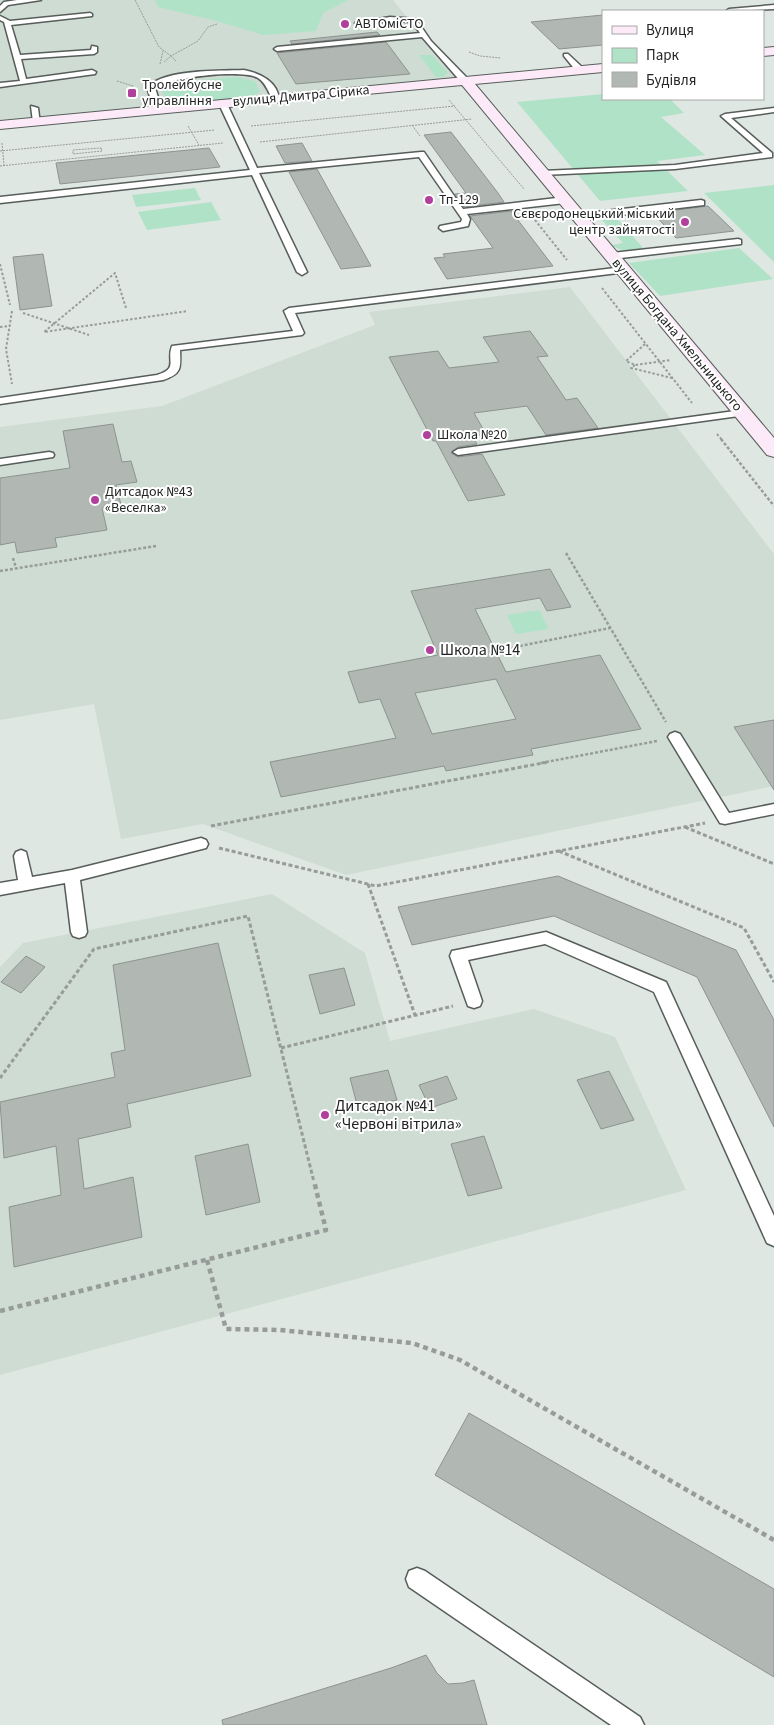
<svg xmlns="http://www.w3.org/2000/svg" width="774" height="1725" font-family="'Source Sans 3',sans-serif">
<style>
.built{fill:#cedcd3}
.green{fill:#b0e2c7}
.building{fill:#b1b8b4;stroke:#8d9390;fill-rule:evenodd}
.lines{fill:none;stroke-linecap:round;stroke-linejoin:round}
.lane-casing{stroke:#575d5a;stroke-width:3}
.secondary-casing{stroke:#575d5a;stroke-width:2}
.path-far4{stroke:#979c9a;stroke-width:1;stroke-dasharray:2 1;stroke-linecap:butt}
.path-far3{stroke:#979c9a;stroke-width:2;stroke-dasharray:2.5 2;stroke-linecap:butt}
.path-far2{stroke:#979c9a;stroke-width:2.5;stroke-dasharray:3 2;stroke-linecap:butt}
.path-far1{stroke:#979c9a;stroke-width:3;stroke-dasharray:4 2.5;stroke-linecap:butt}
.path{stroke:#979c9a;stroke-width:4.5;stroke-dasharray:5 4;stroke-linecap:butt}
.lane{fill:#fff;fill-rule:evenodd}
.secondary{fill:#fdeaf8;fill-rule:evenodd}
.poi-dot{fill:#b0409c;stroke:#fff;stroke-width:2}
.labels{text-anchor:middle;dominant-baseline:central;stroke-width:4;stroke-linejoin:round;paint-order:stroke}
.far-poi-label{font-size:14px;fill:#232524;stroke:#fff;text-anchor:start}
.far-street-label{font-size:14px;fill:#232524;stroke:#fff}
.poi-label{font-size:16px;fill:#232524;stroke:#fff;text-anchor:start}
</style>
<rect width="100%" height="100%" fill="#dfe7e3"/>
<!-- built -->
<g class="built">
<path d="M0,0H393L455,77L0,121Z"/>
<path d="M570,287L774,554V786L346,875L203,824L121,839L94,704L0,720V427L162,406L375,325L369,312Z"/>
<path d="M272,894L365,953L390,1041L534,1009L615,1037L686,1190L0,1375V967L23,943Z"/>
</g>
<!-- green -->
<g class="green">
<path d="M155,0H348L323,13L316,31L263,35L217,21L158,7Z"/>
<path d="M419,55H432L448,73L443,77H436Z"/>
<path d="M237,77L255,81L260,92L251,97L182,104L166,100L161,89L177,82Z"/>
<path d="M603,94V99H670L684,113L661,117L705,155L657,161L688,191L600,201L517,102Z"/>
<path d="M774,185V262L704,193Z"/>
<path d="M195,188L201,200L136,207L132,195Z"/>
<path d="M211,202L221,220L147,230L138,212Z"/>
<path d="M615,216L644,249C632,250 622,253 612,245L623,243L601,219Z"/>
<path d="M739,248L773,279L660,296L629,263Z"/>
<path d="M539,610L549,629L516,634L507,615Z"/>
</g>
<!-- building -->
<g class="building">
<path d="M603,15V45L559,49L531,22Z"/>
<path d="M377,32L380,35L292,44L290,41Z"/>
<path d="M386,42L410,74L296,84L277,53Z"/>
<path d="M451,132L498,193L504,202L464,207L455,194L466,193L424,135Z"/>
<path d="M302,143L312,161L285,163L276,146Z"/>
<path d="M209,148L220,167L60,184L56,163Z"/>
<path d="M317,169L371,266L341,269L289,172Z"/>
<path d="M708,206L734,231L676,238L653,213Z"/>
<path d="M511,211L553,266L447,279L434,258L445,257L443,254L493,248L470,216Z"/>
<path d="M43,254L52,306L20,310L13,257Z"/>
<path d="M530,331L548,356L537,357L566,400L577,398L598,428L546,435L527,406L474,413L486,434L472,436L477,444L458,447L451,453L458,457L482,454L505,495L468,501L436,441H433L389,357L438,351L449,368L499,362L483,337Z"/>
<path d="M113,424L122,462L131,461L137,482L116,485L121,505L102,508L107,530L55,538L57,547L17,553L15,542L0,545V478L70,468L63,431Z"/>
<path d="M550,569L571,607L547,611L540,598L475,609L506,672L600,655L641,729L531,749L533,755L488,763L446,771L444,766L281,797L270,762L396,738L380,699L359,703L348,672L438,655L411,591ZM496,679L516,719L432,734L415,693Z"/>
<path d="M774,720V790L734,727Z"/>
<path d="M558,876L736,950L774,1020V1127L697,977L554,916L412,945L398,907Z"/>
<path d="M218,943L251,1076L127,1104L131,1127L78,1139L84,1189L133,1177L142,1237L14,1267L9,1207L61,1195L56,1146L4,1158L0,1102L115,1077L111,1053L125,1050L113,965Z"/>
<path d="M26,956L45,967L21,993L1,982Z"/>
<path d="M344,968L355,1005L320,1014L309,975Z"/>
<path d="M388,1070L397,1100L358,1108L350,1078Z"/>
<path d="M609,1071L634,1120L601,1129L577,1080Z"/>
<path d="M447,1076L457,1099L430,1108L419,1085Z"/>
<path d="M484,1136L502,1188L468,1196L451,1144Z"/>
<path d="M248,1144L260,1202L206,1215L195,1156Z"/>
<path d="M469,1413L774,1589V1677L435,1475Z"/>
<path d="M426,1655L437,1673L448,1684L463,1683L474,1680L487,1725H223L222,1720L391,1668Z"/>
</g>
<g class="lines">
<defs>
<g id="lane">
<path d="M17,0H41L8,5L0,12V6L4,2Z"/>
<path d="M774,5V9L726,11L729,9Z"/>
<path d="M90,13L92,14V16L11,25L20,55L91,50L92,46L97,47V52L94,54L21,59L26,79L92,70L96,72L95,74L0,87V83L20,81L4,22L0,20V16L10,21Z"/>
<path d="M390,17L416,19L431,41L468,79V83H462L422,37L277,51L274,49L277,47L420,33L412,22L390,21L358,25L355,23Z"/>
<path d="M564,54H568L583,68V72H577L564,56Z"/>
<path d="M244,70C260,73 279,82 279,101H273C269,93 266,83 258,78C243,69 170,77 155,88L162,110L158,112L154,110L147,87C166,69 219,71 244,70Z"/>
<path d="M220,102L227,104L257,168L421,152H424L463,209L565,197L569,200L565,203L467,214L470,219L468,226L443,231L439,228L440,226L461,222L462,219L419,157L259,173L307,272L302,275L297,272L252,175L0,203V197L250,170L219,104Z"/>
<path d="M31,106L38,108L40,124L33,122Z"/>
<path d="M774,108V112L731,118L772,153V157L675,169L542,175L538,173L542,171L675,165L763,153L721,116L725,114Z"/>
<path d="M701,200L704,201V205L579,220L575,217L579,214Z"/>
<path d="M738,239L741,240V244L612,259L608,256L612,253Z"/>
<path d="M623,267L628,270L626,272L295,313L304,333L302,335L180,350C181,369 181,374 163,380L0,404V398L157,375C179,368 166,361 172,346L293,331L284,311L289,308Z"/>
<path d="M742,410L747,413L746,415L458,455L453,452L458,449Z"/>
<path d="M49,452L53,453L54,455L53,457L0,465V459Z"/>
<path d="M675,732L680,734L729,813L774,804V814L725,824L720,823L668,737L670,734Z"/>
<path d="M201,838L206,840L208,844L206,848L80,880L87,932L85,936L79,938L73,936L71,932L65,883L0,895V883L18,880L14,856L16,852L21,850L26,852L32,877L72,870Z"/>
<path d="M546,932L666,982L774,1216V1246L767,1243L654,992L545,944L468,960L482,1001L480,1006L474,1008L468,1006L450,956L452,951Z"/>
<path d="M417,1568L425,1571L640,1717L644,1725H611L409,1587L406,1579L409,1571Z"/>
</g>
<g id="secondary">
<path d="M774,47V55L763,56V48Z"/>
<path d="M603,64V72L475,84L774,438V457L767,455L462,85L0,129V121Z"/>
</g>
</defs>
<!-- lane casing -->
<use href="#lane" class="lane-casing"/>
<!-- secondary casing -->
<use href="#secondary" class="secondary-casing"/>
<!-- path-far4 -->
<g class="path-far4">
<path d="M135,0L159,47L171,56L164,62"/>
<path d="M469,52L480,56L501,58"/>
<path d="M176,61L171,56L198,41L208,27L217,24"/>
<path d="M160,64L163,51"/>
<path d="M117,81L133,86"/>
<path d="M449,100L524,189"/>
<path d="M412,125L420,136"/>
<path d="M188,126L199,145"/>
<path d="M251,126L455,106"/>
<path d="M260,142L472,119"/>
<path d="M2,143L4,165"/>
<path d="M101,148L102,151L73,154V150Z"/>
<path d="M0,151L215,130"/>
<path d="M0,166L223,143"/>
</g>
<!-- path-far3 -->
<g class="path-far3">
<path d="M535,220L567,260"/>
<path d="M0,264L10,305"/>
<path d="M602,288L692,403"/>
<path d="M126,308L115,273L44,332L188,311"/>
<path d="M12,311L6,349L12,384"/>
<path d="M23,313L89,335"/>
<path d="M0,327L10,326"/>
<path d="M645,344L626,361L635,365L671,360"/>
<path d="M635,365L631,368L672,378"/>
<path d="M717,434L722,440"/>
</g>
<!-- path-far2 -->
<g class="path-far2">
<path d="M721,439L774,506"/>
<path d="M566,553L666,722"/>
<path d="M13,558L16,568"/>
<path d="M0,571L156,546"/>
<path d="M510,648L610,628"/>
<path d="M541,763L657,741"/>
</g>
<!-- path-far1 -->
<g class="path-far1">
<path d="M211,826L548,762"/>
<path d="M685,827L774,864"/>
<path d="M219,848L376,886L705,823"/>
<path d="M559,851L744,928L774,982"/>
<path d="M368,884L415,1015"/>
<path d="M281,1048L453,1006"/>
<path d="M0,1078L94,949L248,916L314,1182"/>
</g>
<!-- path -->
<g class="path">
<path d="M207,1260L226,1329L280,1330L412,1343L460,1360L774,1540"/>
<path d="M0,1311L326,1230L314,1181"/>
</g>
<!-- lane -->
<use href="#lane" class="lane"/>
<!-- secondary -->
<use href="#secondary" class="secondary"/>
</g>
<!-- markers -->
<g class="poi-dot">
<circle cx="345" cy="24" r="5"/>
<rect x="127" y="88" width="10" height="10" rx="2.5"/>
<circle cx="429" cy="200" r="5"/>
<circle cx="685" cy="222" r="5"/>
<circle cx="427" cy="435" r="5"/>
<circle cx="95" cy="500" r="5"/>
<circle cx="430" cy="650" r="5"/>
<circle cx="325" cy="1115" r="5"/>
</g>
<g class="labels">
<!-- far-poi labels -->
<g class="far-poi-label">
<text x="355" y="24">АВТОміСТО</text>
<text x="142" y="85">Тролейбусне<tspan x="142" dy="16">управління</tspan></text>
<text x="439" y="200">Тп-129</text>
<text x="675" y="214" text-anchor="end">Сєвєродонецький міський<tspan x="675" dy="16">центр зайнятості</tspan></text>
<text x="437" y="435">Школа №20</text>
<text x="105" y="492">Дитсадок №43<tspan x="105" dy="16">«Веселка»</tspan></text>
</g>
<!-- far-street labels -->
<g class="far-street-label">
<text transform="translate(301 96) rotate(-5)">вулиця Дмитра Сірика</text>
<text transform="translate(677 335) rotate(50)">вулиця Богдана Хмельницького</text>
</g>
<!-- poi labels -->
<g class="poi-label">
<text x="440" y="650">Школа №14</text>
<text x="335" y="1106">Дитсадок №41<tspan x="335" dy="18">«Червоні вітрила»</tspan></text>
</g>
</g>
<!-- legend -->
<rect x="602" y="10" width="162" height="90" fill="#ffffff" stroke="#a7a8a7"/>
<rect x="612" y="26" width="25" height="8" fill="#fdeaf8" stroke="#a7a8a7"/>
<text x="646" y="35" font-size="15" fill="#232524">Вулиця</text>
<rect x="612" y="48" width="25" height="15" fill="#b0e2c7" stroke="#a7a8a7"/>
<text x="646" y="60" font-size="15" fill="#232524">Парк</text>
<rect x="612" y="72" width="25" height="15" fill="#b1b8b4" stroke="#a7a8a7"/>
<text x="646" y="85" font-size="15" fill="#232524">Будівля</text>
</svg>
